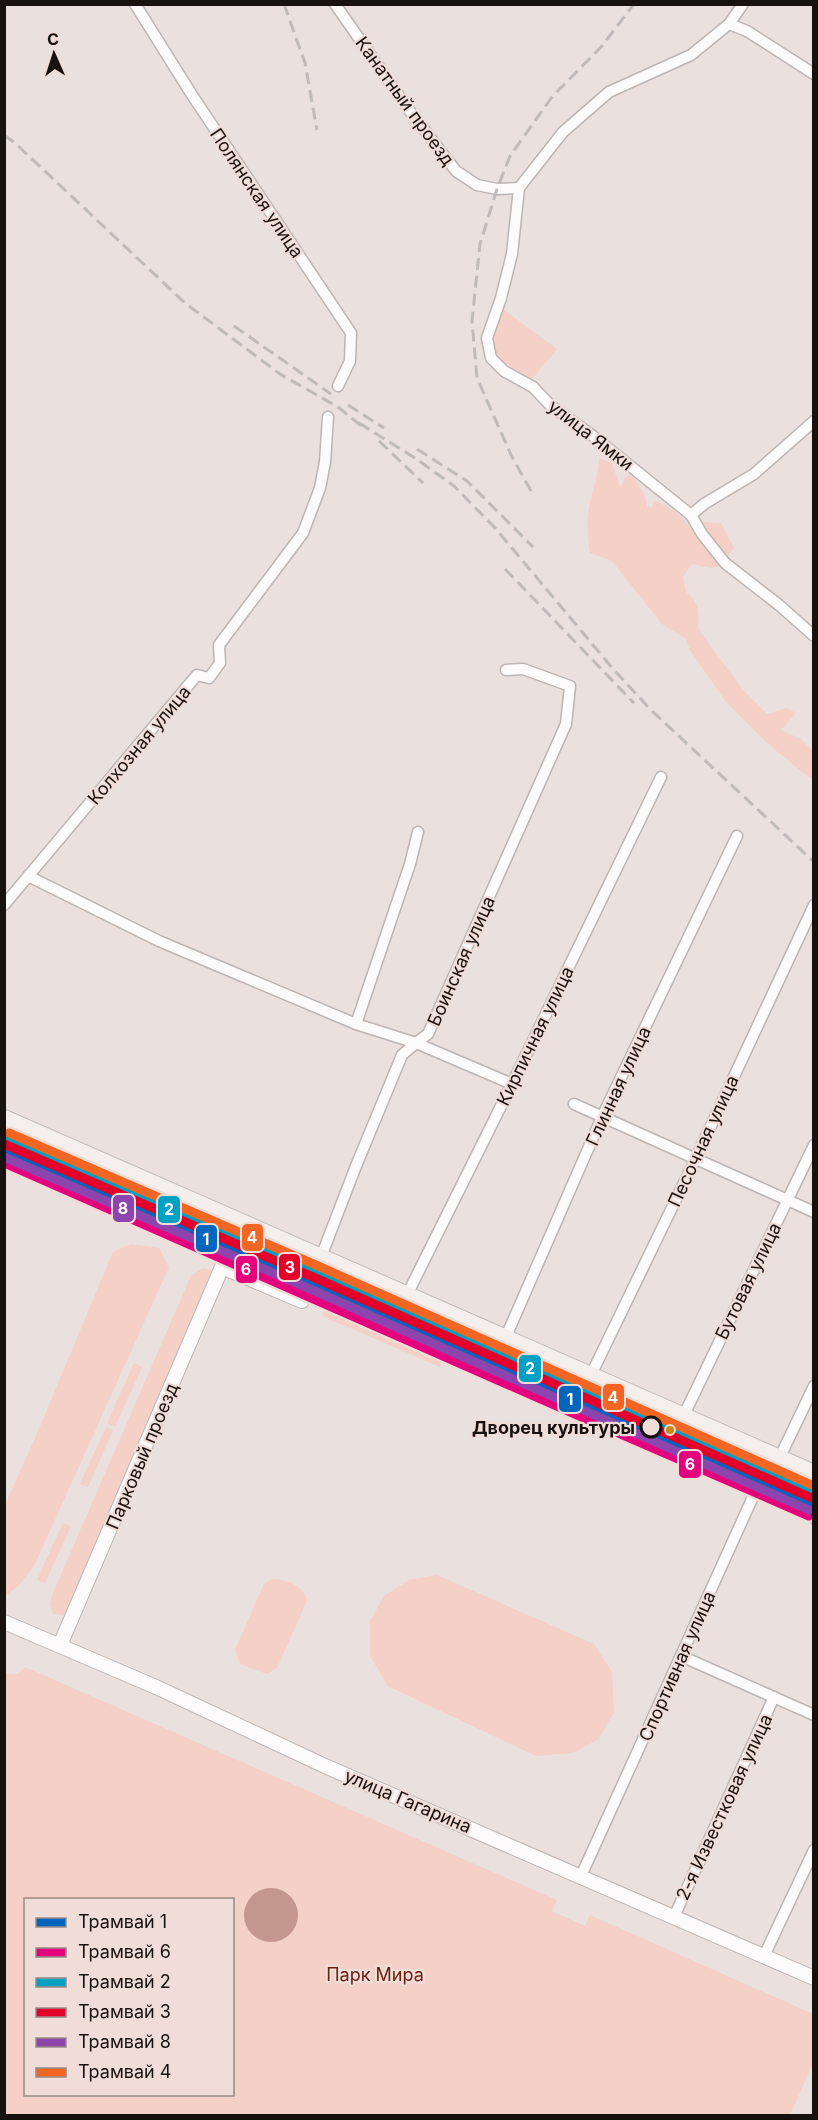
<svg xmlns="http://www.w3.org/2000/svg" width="818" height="2120" font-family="Inter,sans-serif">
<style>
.green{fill:#f4d0c7;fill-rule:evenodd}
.water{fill:#c4978e}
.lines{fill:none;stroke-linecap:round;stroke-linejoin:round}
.minor-casing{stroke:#bcb5b3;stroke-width:13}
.tertiary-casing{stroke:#bcb5b3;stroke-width:16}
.primary-casing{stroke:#c0bbba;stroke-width:20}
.minor{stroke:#fcfafa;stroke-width:10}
.tertiary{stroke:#fcfafa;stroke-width:14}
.primary{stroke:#f4eeec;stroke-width:18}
.rail{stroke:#bebbba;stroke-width:3;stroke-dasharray:12 6;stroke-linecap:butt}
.tram-1-casing{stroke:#f0ddd8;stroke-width:14}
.tram-2-casing{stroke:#f0ddd8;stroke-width:14}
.tram-3-casing{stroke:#f0ddd8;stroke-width:14}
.tram-4-casing{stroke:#f0ddd8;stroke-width:14}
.tram-5-casing{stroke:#f0ddd8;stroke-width:14}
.tram-6-casing{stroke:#f0ddd8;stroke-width:14}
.tram-1{stroke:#0065bd;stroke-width:9}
.tram-2{stroke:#e5007d;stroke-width:9}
.tram-3{stroke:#01a1c4;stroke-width:9}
.tram-4{stroke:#e4002b;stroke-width:9}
.tram-5{stroke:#8e44ad;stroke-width:9}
.tram-6{stroke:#f26522;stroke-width:9}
.stop-dot{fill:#f0ddd8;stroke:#17110f;stroke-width:3}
.bus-dot{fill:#ca8803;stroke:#f0ddd8;stroke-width:2}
.labels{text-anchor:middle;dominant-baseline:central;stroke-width:4.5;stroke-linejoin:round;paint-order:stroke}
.street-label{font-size:18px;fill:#17110f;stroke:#f0ddd8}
.stop-label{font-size:18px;font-weight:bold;fill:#17110f;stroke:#f0ddd8;text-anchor:end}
.park-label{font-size:18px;fill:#6a2013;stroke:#f0ddd8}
.line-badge{stroke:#f0ddd8;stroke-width:2}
.badge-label{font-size:16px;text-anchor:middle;font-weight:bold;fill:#fff}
</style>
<rect width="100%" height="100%" fill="#eae0de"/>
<!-- green -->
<g class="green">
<path d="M503,309L557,349L532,379L497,358L490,330Z"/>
<path d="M599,458L612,463L620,487L627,475L634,478L645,496L647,506L651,508L655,501C671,508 681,514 690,529L703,522L721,523L734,548L719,566L711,568L692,564L683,577L686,592C700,603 699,612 698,629L744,691L767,714L787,708L796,713L781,730L801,739L813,751V779L803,773L766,742L726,702L690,650L686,639L662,624L612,561L590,553C588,540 587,528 588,515C590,496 598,478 599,458Z"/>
<path d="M131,1244L159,1248L169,1267L34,1566L19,1585L7,1595L4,1593L5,1505L39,1429L113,1252Z"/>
<path d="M203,1268L212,1270L215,1275L64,1615L53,1614L50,1605L52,1595L191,1276Z"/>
<path d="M315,1288L448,1348L440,1367L322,1316L326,1306L323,1301L311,1296Z"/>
<path d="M134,1363L142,1367L115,1427L107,1423Z"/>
<path d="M106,1427L113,1430L88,1487L80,1484Z"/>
<path d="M63,1523L71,1526L45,1583L37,1580Z"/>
<path d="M437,1575L594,1644L612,1672L614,1712L599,1739L572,1753L536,1756L388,1686L370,1656V1621L384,1596L409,1580Z"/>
<path d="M272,1579C286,1579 305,1586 307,1601L277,1668L267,1674L240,1664L235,1650L264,1584Z"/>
<path d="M25,1667L557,1900L552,1911L585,1926L590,1915L813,2014V2063L790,2115H5L4,1672C15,1676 18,1674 25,1667ZM26,1900H232V2094H26Z"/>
</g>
<!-- water -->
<circle class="water" cx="271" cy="1915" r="27"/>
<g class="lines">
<defs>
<g id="minor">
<path d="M135,4L192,95L351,333L350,361L338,386"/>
<path d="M335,4L409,110L456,171L477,185L497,189L519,188"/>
<path d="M729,24L743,4"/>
<path d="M519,188L512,254L501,298L487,338L491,358L504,371L533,387L550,405L593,436L691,515L702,534L725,563L779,605L814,636"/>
<path d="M519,188L563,132L609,92L691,55L729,24L747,31L814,74"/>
<path d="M691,515L704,504L754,474L814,421"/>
<path d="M28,876L159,941L356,1024L416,1043L512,1084"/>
<path d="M4,905L197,675L209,678L220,663L219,645L303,533L320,488L325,462L328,417"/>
<path d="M356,1024L410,864L418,832"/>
<path d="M574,1104L814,1212"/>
<path d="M321,1257L356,1166L402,1055L416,1043L428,1034L566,724L570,686L523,669L506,670"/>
<path d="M407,1295L512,1084L661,777"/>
<path d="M505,1339L602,1117L737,836"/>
<path d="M590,1377L696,1158L814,905"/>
<path d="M683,1417L814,1145"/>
<path d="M779,1459L814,1386"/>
<path d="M755,1492L814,1518"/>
<path d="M681,1656L814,1715"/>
<path d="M581,1876L772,1455"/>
<path d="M674,1917L774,1697"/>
<path d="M764,1956L814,1850"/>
</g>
<g id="tertiary">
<path d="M4,1622L156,1687L325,1766L814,1978"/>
<path d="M60,1645L222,1267L302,1301L321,1257"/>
</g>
<path id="primary" d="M4,1119L814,1474"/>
</defs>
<!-- minor casing -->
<use href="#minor" class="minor-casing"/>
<!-- tertiary casing -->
<use href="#tertiary" class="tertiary-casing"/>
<!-- primary casing -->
<use href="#primary" class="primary-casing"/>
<!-- minor -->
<use href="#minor" class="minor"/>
<!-- tertiary -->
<use href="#tertiary" class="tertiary"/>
<!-- primary -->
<use href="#primary" class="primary"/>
<!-- rail -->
<g class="rail">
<path d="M284,4L305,63L317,130"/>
<path d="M4,135L15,143L185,303L280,374L338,407L364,428"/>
<path d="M234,326L331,394"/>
<path d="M348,405L384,428"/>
<path d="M359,423L415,458L454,486L496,529L614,670L652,711L814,862"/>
<path d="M379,441L423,483"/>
<path d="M417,449L467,481L533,547"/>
<path d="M531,491L512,457L477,378L472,321L480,244L497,189L510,156L552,97L602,46L634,4"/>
<path d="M505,569L634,703"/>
</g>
<defs>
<path id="tram-1" d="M4,1150C275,1268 543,1389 814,1505"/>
<path id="tram-2" d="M4,1163C273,1280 540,1400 809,1516"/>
<path id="tram-3" d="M9,1139C277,1256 544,1376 814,1492"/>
<path id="tram-4" d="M4,1144L313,1277L814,1499"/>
<path id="tram-5" d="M4,1157L308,1288L809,1510"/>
<path id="tram-6" d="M9,1133L318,1266L814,1486"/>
</defs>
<!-- tram-1 casing -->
<use href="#tram-1" class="tram-1-casing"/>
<!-- tram-2 casing -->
<use href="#tram-2" class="tram-2-casing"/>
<!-- tram-3 casing -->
<use href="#tram-3" class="tram-3-casing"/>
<!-- tram-4 casing -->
<use href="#tram-4" class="tram-4-casing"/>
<!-- tram-5 casing -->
<use href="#tram-5" class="tram-5-casing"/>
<!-- tram-6 casing -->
<use href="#tram-6" class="tram-6-casing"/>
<!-- tram-1 -->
<use href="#tram-1" class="tram-1"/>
<!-- tram-2 -->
<use href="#tram-2" class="tram-2"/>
<!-- tram-3 -->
<use href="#tram-3" class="tram-3"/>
<!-- tram-4 -->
<use href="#tram-4" class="tram-4"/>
<!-- tram-5 -->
<use href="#tram-5" class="tram-5"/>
<!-- tram-6 -->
<use href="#tram-6" class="tram-6"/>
</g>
<!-- markers -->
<circle class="stop-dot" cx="651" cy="1427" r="10"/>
<circle class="bus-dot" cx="670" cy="1430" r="5"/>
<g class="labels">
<!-- street labels -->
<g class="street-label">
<text transform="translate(405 101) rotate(54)">Канатный проезд</text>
<text transform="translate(257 193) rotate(56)">Полянская улица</text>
<text transform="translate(591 435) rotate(38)">улица Ямки</text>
<text transform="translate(139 745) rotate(-50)">Колхозная улица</text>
<text transform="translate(461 961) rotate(-66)">Боинская улица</text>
<text transform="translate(535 1036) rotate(-64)">Кирпичная улица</text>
<text transform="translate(618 1086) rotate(-65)">Глинная улица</text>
<text transform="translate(703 1141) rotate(-65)">Песочная улица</text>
<text transform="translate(748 1281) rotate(-64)">Бутовая улица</text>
<text transform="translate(142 1456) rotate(-67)">Парковый проезд</text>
<text transform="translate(677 1666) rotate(-66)">Спортивная улица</text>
<text transform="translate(408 1801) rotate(23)">улица Гагарина</text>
<text transform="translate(724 1807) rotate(-65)">2-я Известковая улица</text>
</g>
<!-- stop labels -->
<g class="stop-label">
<text x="635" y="1427">Дворец культуры</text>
</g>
<!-- park labels -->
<g class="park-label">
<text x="375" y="1974">Парк Мира</text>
</g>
</g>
<g class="line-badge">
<rect x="112" y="1194" width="23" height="29" rx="6" fill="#8e44ad"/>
<rect x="157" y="1195" width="24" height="29" rx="6" fill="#01a1c4"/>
<rect x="241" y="1223" width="23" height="29" rx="6" fill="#f26522"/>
<rect x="195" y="1224" width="23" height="29" rx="6" fill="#0065bd"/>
<rect x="278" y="1253" width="23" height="28" rx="6" fill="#e4002b"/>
<rect x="235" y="1255" width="23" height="29" rx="6" fill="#e5007d"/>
<rect x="518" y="1354" width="24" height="29" rx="6" fill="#01a1c4"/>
<rect x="602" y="1383" width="23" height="28" rx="6" fill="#f26522"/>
<rect x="558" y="1385" width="24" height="28" rx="6" fill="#0065bd"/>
<rect x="678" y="1450" width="24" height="29" rx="6" fill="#e5007d"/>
</g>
<g class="badge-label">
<text x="123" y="1214">8</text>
<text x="169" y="1215">2</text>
<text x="252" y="1243">4</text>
<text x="206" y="1245">1</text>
<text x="290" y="1273">3</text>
<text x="246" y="1275">6</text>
<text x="530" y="1374">2</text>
<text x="613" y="1403">4</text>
<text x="570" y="1405">1</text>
<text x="690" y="1470">6</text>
</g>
<!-- border -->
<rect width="818" height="2120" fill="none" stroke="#17110f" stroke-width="12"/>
<!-- legend -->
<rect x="24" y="1898" width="210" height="198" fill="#f0ddd8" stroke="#998b88" stroke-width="1.5"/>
<rect x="36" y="1918" width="30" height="9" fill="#0065bd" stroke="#998b88" stroke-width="1.5"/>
<text x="78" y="1928" font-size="18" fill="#17110f">Трамвай 1</text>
<rect x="36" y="1948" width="30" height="9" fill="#e5007d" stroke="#998b88" stroke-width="1.5"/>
<text x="78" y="1958" font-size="18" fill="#17110f">Трамвай 6</text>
<rect x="36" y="1978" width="30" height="9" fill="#01a1c4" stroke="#998b88" stroke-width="1.5"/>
<text x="78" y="1988" font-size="18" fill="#17110f">Трамвай 2</text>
<rect x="36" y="2008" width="30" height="9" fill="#e4002b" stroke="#998b88" stroke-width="1.5"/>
<text x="78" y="2018" font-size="18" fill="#17110f">Трамвай 3</text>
<rect x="36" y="2038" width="30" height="9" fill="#8e44ad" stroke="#998b88" stroke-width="1.5"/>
<text x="78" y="2048" font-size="18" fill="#17110f">Трамвай 8</text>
<rect x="36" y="2068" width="30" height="9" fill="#f26522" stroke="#998b88" stroke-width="1.5"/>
<text x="78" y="2078" font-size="18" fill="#17110f">Трамвай 4</text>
<!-- north arrow -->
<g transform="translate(54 54) rotate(357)" stroke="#f0ddd8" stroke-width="4.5" paint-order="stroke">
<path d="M0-4.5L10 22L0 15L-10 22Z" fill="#17110f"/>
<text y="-9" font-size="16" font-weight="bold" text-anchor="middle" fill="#17110f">С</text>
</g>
</svg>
